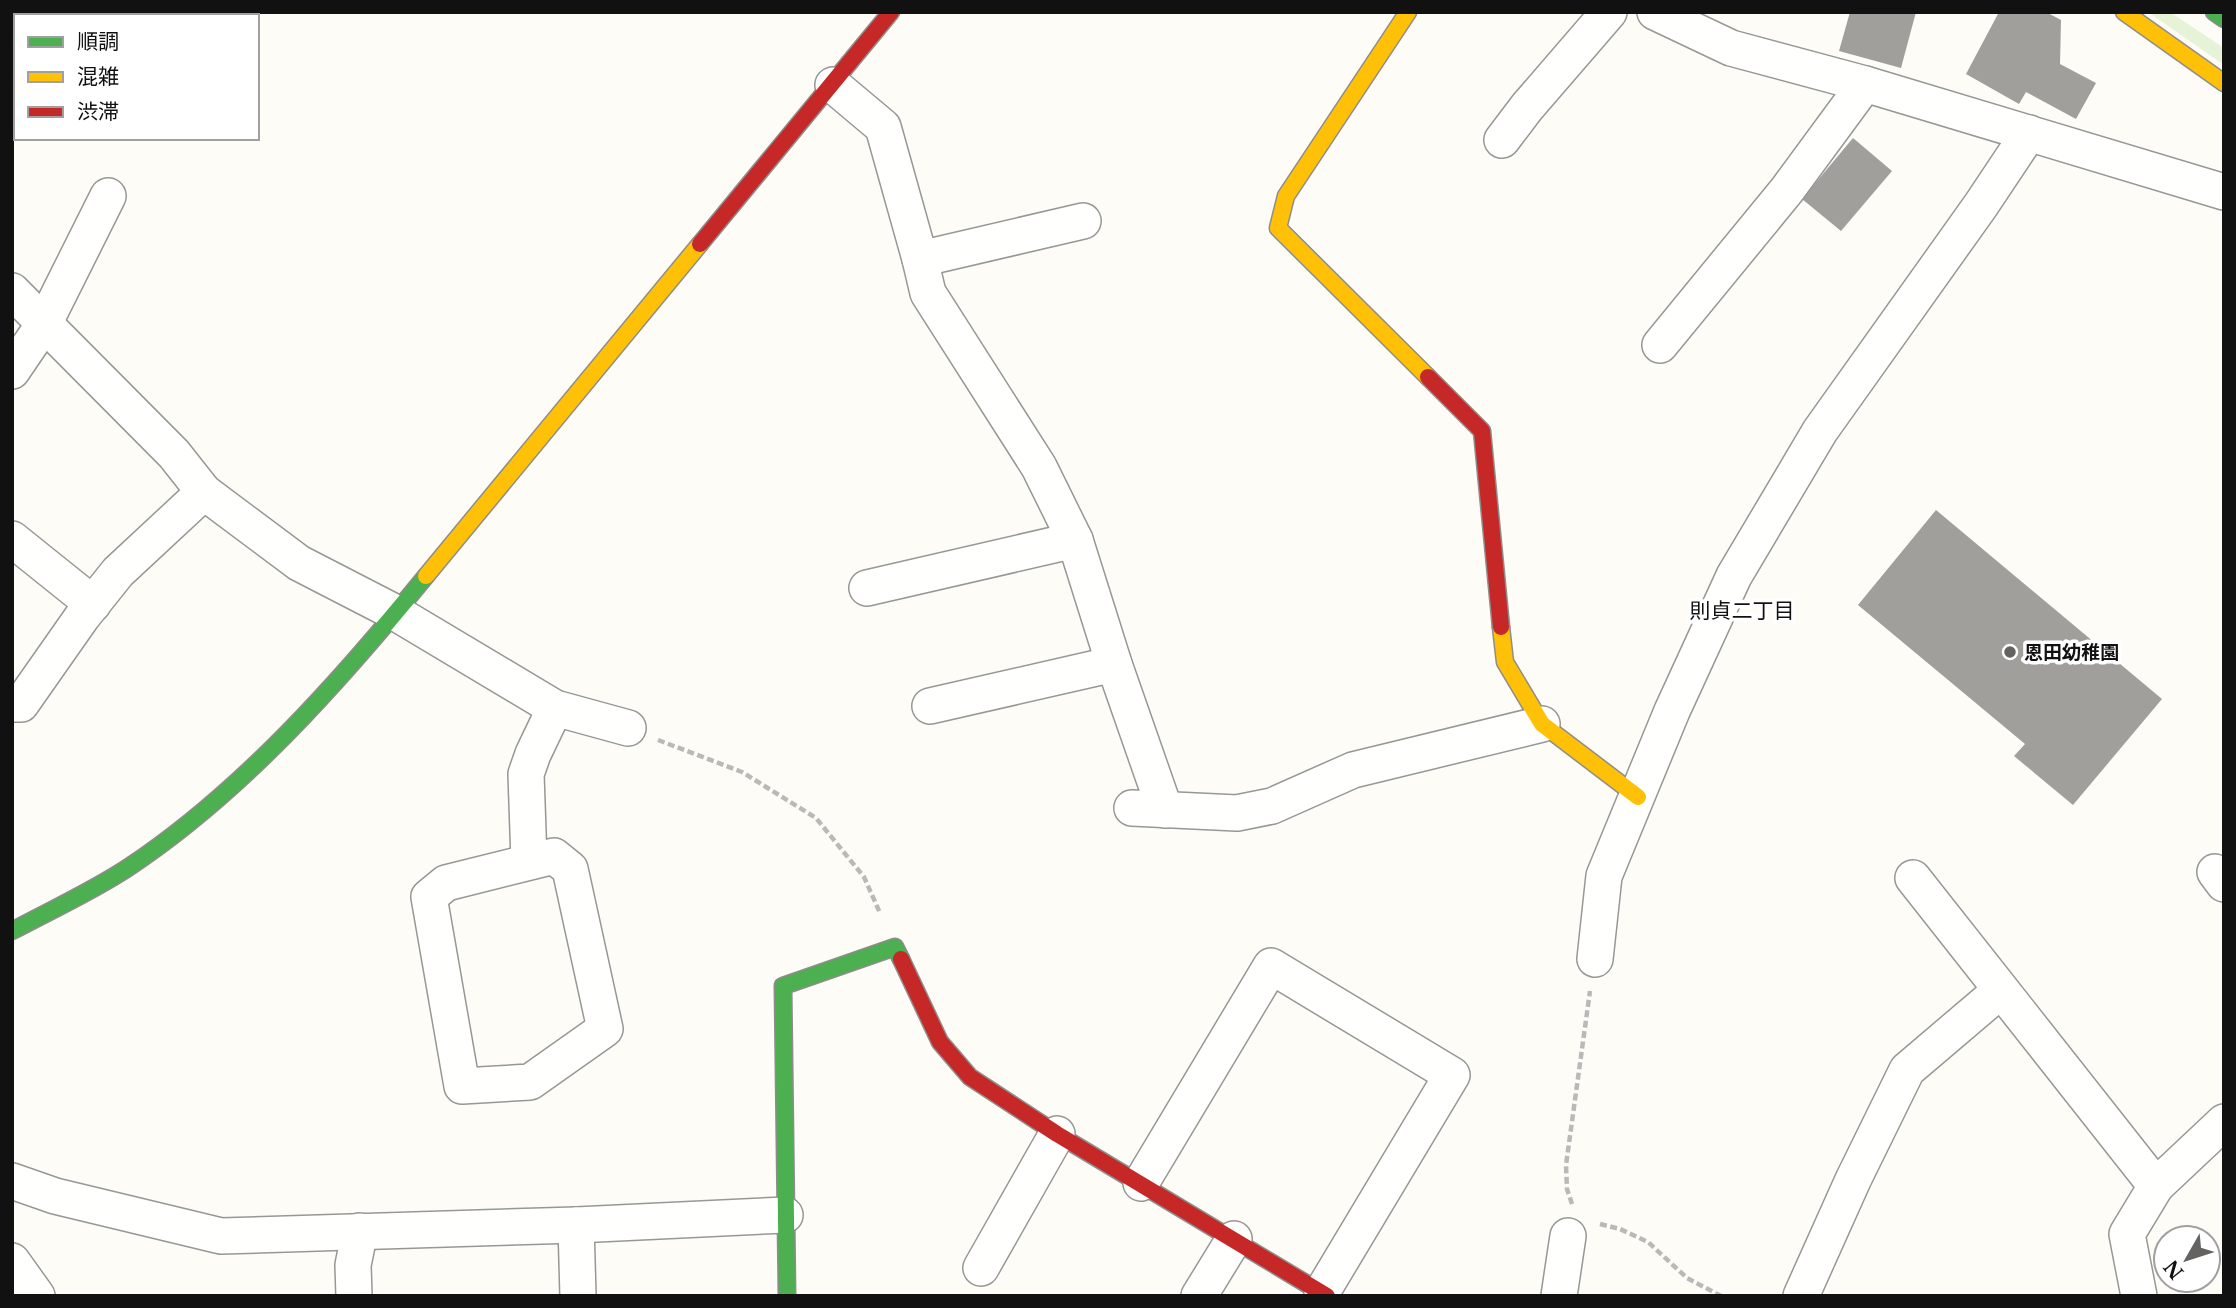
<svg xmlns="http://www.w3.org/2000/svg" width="2236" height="1308" font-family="'Libre Baskerville','Noto Sans JP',serif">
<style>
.grass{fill:#e7f3d7}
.building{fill:#a19f9c}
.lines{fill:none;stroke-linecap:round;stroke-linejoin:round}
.street-casing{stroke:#979795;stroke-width:38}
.fast-casing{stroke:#8e8d8b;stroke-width:19}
.slow-casing{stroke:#8e8d8b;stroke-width:19}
.jam-casing{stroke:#8e8d8b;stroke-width:19}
.path{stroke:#b9b9b8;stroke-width:4.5;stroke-dasharray:7 3.5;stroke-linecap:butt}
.street{stroke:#fffffe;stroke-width:35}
.fast{stroke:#4caf50;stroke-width:16}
.slow{stroke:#ffc107;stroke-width:16}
.jam{stroke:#c62828;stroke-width:16}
.poi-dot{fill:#646362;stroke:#fff;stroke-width:2.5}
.labels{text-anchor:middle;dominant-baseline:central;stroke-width:7;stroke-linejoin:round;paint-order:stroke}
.poi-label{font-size:19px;font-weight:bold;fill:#111;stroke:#fff;text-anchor:start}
.neighbourhood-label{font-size:21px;fill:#111;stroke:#fff}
</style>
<rect width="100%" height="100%" fill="#fdfcf7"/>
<!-- grass -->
<path class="grass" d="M2148,12H2170L2224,48V65Z"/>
<!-- building -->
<g class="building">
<path d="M1850,12H1916L1901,68L1839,51Z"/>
<path d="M1999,12H2046L2061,20L2060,64L2096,83L2076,119L2026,92L2019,104L1966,74Z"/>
<path d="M1853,138L1892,171L1841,231L1802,199Z"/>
<path d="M1936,510L2162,699L2073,805L2014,756L2025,744L1858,605Z"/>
</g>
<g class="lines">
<defs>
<g id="street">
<path d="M1655,12L1731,48L1865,84L2224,192"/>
<path d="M12,37L16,30"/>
<path d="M833,85L883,127L920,259L928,293L1039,467L1075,540L1114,664L1165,810"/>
<path d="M1502,140L1527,107L1609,12"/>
<path d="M920,259L1083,221"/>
<path d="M12,291L174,454L204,492L299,563L396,613L555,708L628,728"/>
<path d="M1660,345L1787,190L1865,84"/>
<path d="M12,371L44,324L108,196"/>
<path d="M12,539L93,604"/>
<path d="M867,588L1075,540"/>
<path d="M12,704H21L82,617L118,572L204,492"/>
<path d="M930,706L1114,664"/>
<path d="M1132,808L1237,813L1272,806L1353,770L1542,724"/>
<path d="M554,856L570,869L605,1029L530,1082L462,1086L429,897L446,883Z"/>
<path d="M529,861L526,774L533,754L555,708"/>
<path d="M2215,872L2224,884"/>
<path d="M1913,878L2156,1186L2127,1234L2139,1296"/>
<path d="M1595,959L1604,876L1672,711L1734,576L1820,431L1981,205L2029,133"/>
<path d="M12,1181L55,1196L221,1236L576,1225L785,1215"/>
<path d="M1141,1183L1271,966L1452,1075L1322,1292"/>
<path d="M2156,1186L2224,1122"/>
<path d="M576,1225L578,1296"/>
<path d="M12,1261L37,1296"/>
<path d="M981,1268L1057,1134"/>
<path d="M354,1296L353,1265L360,1231"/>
<path d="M1199,1296L1234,1239"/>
<path d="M1559,1296L1568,1236"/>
<path d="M1801,1296L1853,1180L1907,1070L2001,990"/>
</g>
<g id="fast">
<path d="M2214,12L2224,19"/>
<path d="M12,931C51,910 93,891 129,867C243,791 340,681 426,576"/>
<path d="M787,1296L783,986L895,947L901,959"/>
</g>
<g id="slow">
<path d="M1408,12L1286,196L1278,228L1428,377"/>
<path d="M2124,12L2224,83"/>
<path d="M426,576L700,244"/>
<path d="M1501,627L1505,662L1542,724L1638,797"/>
</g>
<g id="jam">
<path d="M700,244L891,12"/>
<path d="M1428,377L1482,431L1501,627"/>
<path d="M901,959L940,1042L970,1077L1057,1134L1327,1296"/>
</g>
</defs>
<!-- street casing -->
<use href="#street" class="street-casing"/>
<!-- fast casing -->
<use href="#fast" class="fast-casing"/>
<!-- slow casing -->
<use href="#slow" class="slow-casing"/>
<!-- jam casing -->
<use href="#jam" class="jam-casing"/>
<!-- path -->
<g class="path">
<path d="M658,740L742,772L816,818L864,877L880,913"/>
<path d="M1572,1204L1567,1189L1566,1165L1590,991"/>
<path d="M1600,1224L1620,1229L1648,1242L1687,1278L1721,1296"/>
</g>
<!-- street -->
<use href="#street" class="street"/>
<!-- fast -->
<use href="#fast" class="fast"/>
<!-- slow -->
<use href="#slow" class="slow"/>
<!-- jam -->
<use href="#jam" class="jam"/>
</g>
<!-- markers -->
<circle class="poi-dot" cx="2010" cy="652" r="7"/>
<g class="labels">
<!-- poi labels -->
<g class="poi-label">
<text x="2024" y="652">恩田幼稚園</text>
</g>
<!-- neighbourhood labels -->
<g class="neighbourhood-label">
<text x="1742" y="611">則貞二丁目</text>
</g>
</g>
<!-- border -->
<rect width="2236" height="1308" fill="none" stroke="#111111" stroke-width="28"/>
<!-- legend -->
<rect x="14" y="14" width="245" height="126" fill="#ffffff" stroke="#a0a0a0" stroke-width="2"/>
<rect x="28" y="37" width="35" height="10" fill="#4caf50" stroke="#a0a0a0" stroke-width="2"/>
<text x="77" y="49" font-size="21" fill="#111111">順調</text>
<rect x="28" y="72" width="35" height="10" fill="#ffc107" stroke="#a0a0a0" stroke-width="2"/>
<text x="77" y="84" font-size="21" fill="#111111">混雑</text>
<rect x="28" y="107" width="35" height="10" fill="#c62828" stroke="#a0a0a0" stroke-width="2"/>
<text x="77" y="119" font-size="21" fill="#111111">渋滞</text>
<!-- north arrow -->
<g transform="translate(2187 1259) rotate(231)"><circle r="33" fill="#ffffff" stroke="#a0a0a0" stroke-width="2"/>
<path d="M0-5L12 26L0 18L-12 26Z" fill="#646362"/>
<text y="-10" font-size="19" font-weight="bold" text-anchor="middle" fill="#111111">N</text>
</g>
</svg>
